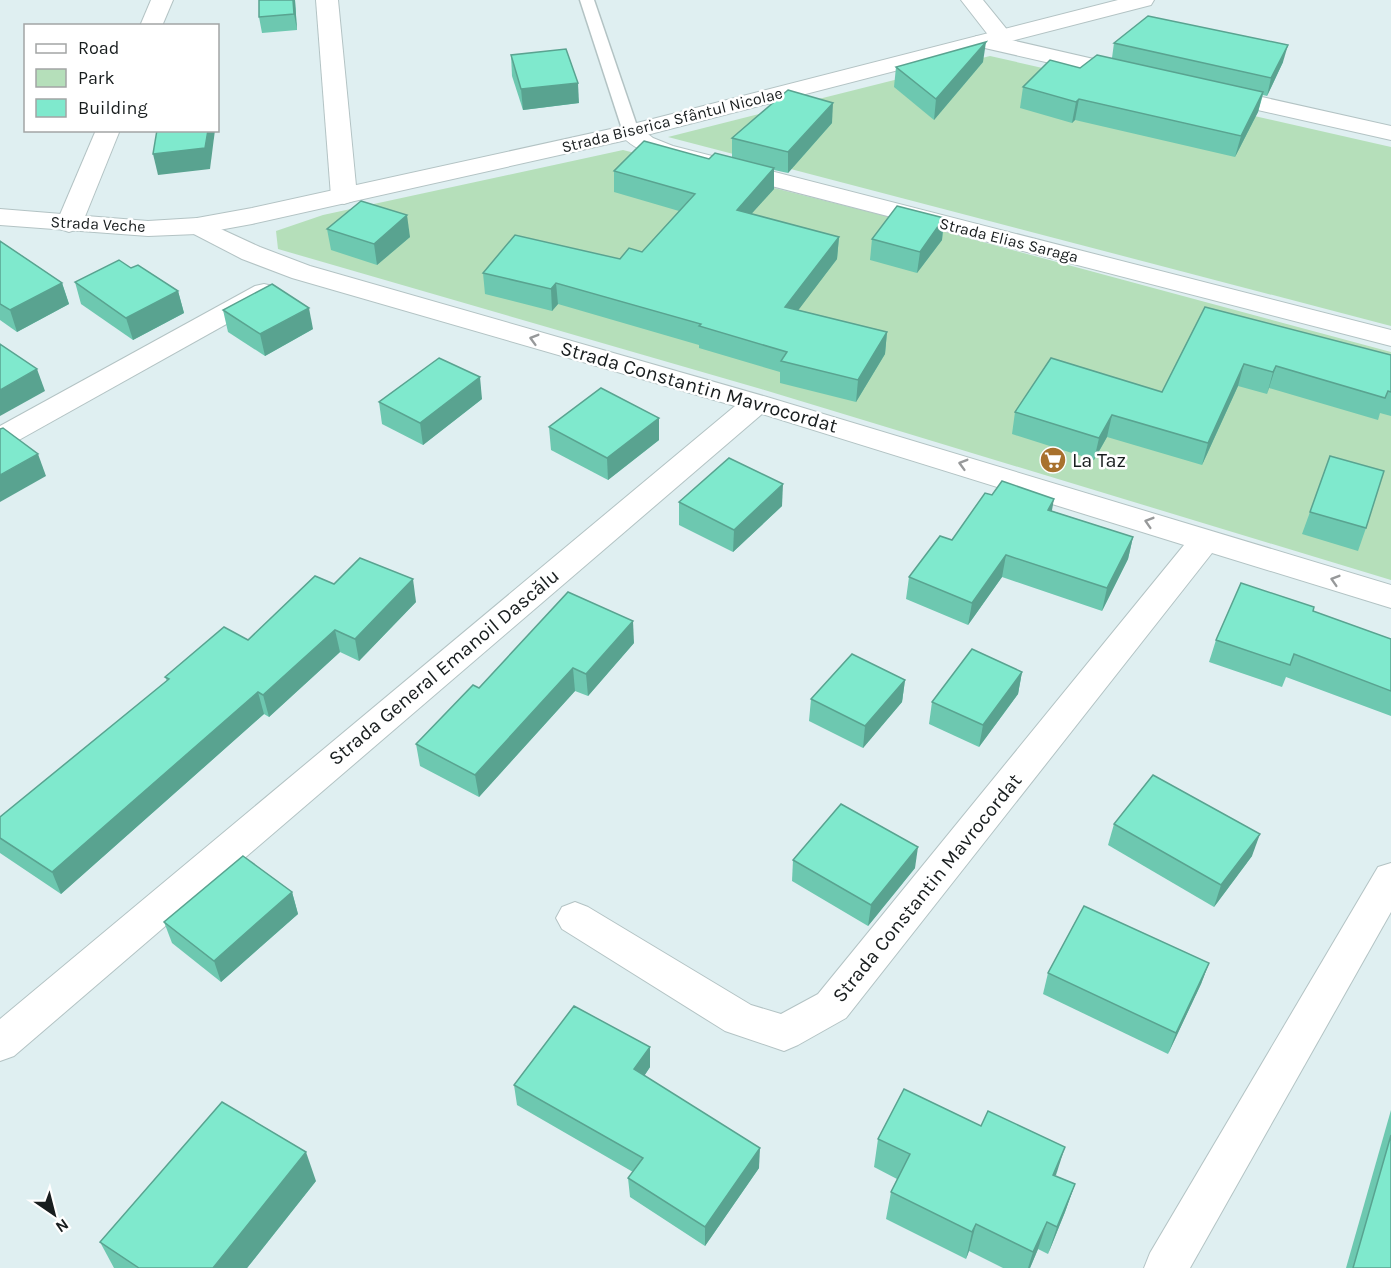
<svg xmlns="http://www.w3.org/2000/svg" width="1391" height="1268" font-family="Karla,sans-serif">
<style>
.green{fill:#b5dfba}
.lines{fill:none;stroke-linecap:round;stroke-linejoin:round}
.lane-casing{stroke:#b3c3c4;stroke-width:3}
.street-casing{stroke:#b3c3c4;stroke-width:2}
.secondary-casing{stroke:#b3c3c4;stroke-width:2}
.lane{fill:#fff;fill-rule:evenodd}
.street{fill:#fff;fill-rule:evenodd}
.secondary{fill:#fff;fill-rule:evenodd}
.wall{fill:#6dc8b0}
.shaded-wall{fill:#59a390}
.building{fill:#7fe9cd;stroke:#59a390;stroke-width:1.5}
.oneway{stroke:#97999a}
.labels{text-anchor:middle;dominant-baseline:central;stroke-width:5;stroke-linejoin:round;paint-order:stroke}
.far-street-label{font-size:16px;fill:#181d1e;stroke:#fff}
.street-label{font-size:20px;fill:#181d1e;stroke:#fff}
.poi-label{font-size:20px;fill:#181d1e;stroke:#fff;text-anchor:start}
</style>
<rect width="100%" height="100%" fill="#dfeff1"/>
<!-- green -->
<g class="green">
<path d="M990,56L1391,147V326L668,137Z"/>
<path d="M623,150L890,217L1391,352V580L761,389L278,249L276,231L323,215Z"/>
</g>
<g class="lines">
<defs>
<path id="lane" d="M580,0H594L639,132L637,135L631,137L623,132Z"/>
<g id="street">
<path d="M151,0H173L162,26H140Z"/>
<path d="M316,0H338L357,196L353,201L344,204L335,201L331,196Z"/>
<path d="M961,0H983L1013,37L1011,40L1137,69L1140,74L1137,79L1129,81L976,46L973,41L976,36H989Z"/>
<path d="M1217,87L1391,126V140L1209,99L1205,94L1209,89Z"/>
<path d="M631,125L639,127L653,138L673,146L1391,330V346L655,156C641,150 628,145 619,132L623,127Z"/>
<path d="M96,130H120L82,224L78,229L69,232L60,229L56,224Z"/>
<path d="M197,218L260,247L310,266L767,397L1391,585V608L1212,553L846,1018L798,1045L784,1051L725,1031L562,929L556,918L562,907L575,902L588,907L751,1005L781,1014L818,994L1184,545L762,414L14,1056L0,1061V1019L735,406L292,278L242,259L188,231L184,226L188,221Z"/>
<path d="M264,284L273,286L277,292L273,298L10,445L0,447V426L255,286Z"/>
<path d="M1391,863V912L1190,1268H1144L1150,1253L1378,867Z"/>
</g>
<path id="secondary" d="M1118,0H1154L1151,5L631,139L252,224L197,234L148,236L0,225V209L148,221L197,218L252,208L629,125Z"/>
</defs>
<!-- lane casing -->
<use href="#lane" class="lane-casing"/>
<!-- street casing -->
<use href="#street" class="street-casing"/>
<!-- secondary casing -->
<use href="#secondary" class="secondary-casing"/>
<!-- lane -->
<use href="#lane" class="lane"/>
<!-- street -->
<use href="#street" class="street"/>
<!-- secondary -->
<use href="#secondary" class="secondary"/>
</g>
<!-- wall -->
<g class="wall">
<path d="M295,0L297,30L262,33L259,17Z"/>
<path d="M1114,43L1283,62L1267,96L1263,95L1258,112L1235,157L1075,120L1072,123L1020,108L1023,87L1112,58Z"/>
<path d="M511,55L579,103L523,110L512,76Z"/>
<path d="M983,62L934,120L894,87L896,67Z"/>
<path d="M832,123L788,173L774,170V189L751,214L839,237L837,259L798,310L887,332L885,354L856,402L780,383V372L699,348V345L558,304L552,311L485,294L483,273L620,259L642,252L679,211L614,192V171L709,159L732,157V138Z"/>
<path d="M944,218L942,240L917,273L870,260L872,239Z"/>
<path d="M327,229L410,237L377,265L331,250Z"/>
<path d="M0,241L62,283L69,304L17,332L0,320Z"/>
<path d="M131,268L178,291L184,313L133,340L81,304L75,282Z"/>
<path d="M1205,307L1391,355V416L1380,413L1378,420L1269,388L1267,394L1238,386L1202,465L1107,437L1094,460L1012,434L1015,412L1162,392Z"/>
<path d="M223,310L313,329L265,356L228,332Z"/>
<path d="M482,399L423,445L382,424L379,402Z"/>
<path d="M549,427L659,440L608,480L551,450Z"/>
<path d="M992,495L1052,511L1133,537L1128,559L1102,611L1002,577L968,625L906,599L909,577L952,540Z"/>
<path d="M679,502L782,506L733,552L679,525Z"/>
<path d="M1310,512L1366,528L1358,551L1302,534Z"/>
<path d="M416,602L359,661L340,652L269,717L264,714L61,894L0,853V817L167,681L165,677L248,640Z"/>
<path d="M1313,611L1391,639V716L1286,677L1282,687L1209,662L1216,640Z"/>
<path d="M634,643L588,696L575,691L479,797L420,766L416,744L479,688Z"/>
<path d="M1022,672L1018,694L979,747L929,724L932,702Z"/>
<path d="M905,680L902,702L863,748L809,721L811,699Z"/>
<path d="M1114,824L1252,856L1214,907L1108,845Z"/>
<path d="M793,860L915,868L868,926L792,881Z"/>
<path d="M292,892L298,914L221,982L172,943L164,922Z"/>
<path d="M1209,963L1201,984L1168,1054L1043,994L1048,973Z"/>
<path d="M650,1047V1067L644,1076L759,1168L705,1246L630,1197L628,1178L633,1172L517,1105L514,1085Z"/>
<path d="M1391,1110V1268H1346Z"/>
<path d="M878,1139L1056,1176L1075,1184L1065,1212L1048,1254L1038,1249L1030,1268H1003L969,1251L966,1259L886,1219L891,1192L897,1179L874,1167Z"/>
<path d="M316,1181L247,1268H114L100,1242Z"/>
</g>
<!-- shaded-wall -->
<g class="shaded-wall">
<path d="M293,0H295L297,30L294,14Z"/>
<path d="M986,42L983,62L934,120L936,99Z"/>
<path d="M1288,45L1283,62L1267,96L1271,78Z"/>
<path d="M578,83L579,103L523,110L521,89Z"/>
<path d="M1263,92L1258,112L1235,157L1241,136Z"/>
<path d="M1079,99L1075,120L1072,123L1076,102Z"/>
<path d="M833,103L832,123L788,173V152Z"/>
<path d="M208,130H215L210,169L158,175L153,154Z"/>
<path d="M774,168V189L736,231L737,210Z"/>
<path d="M407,215L410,237L377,265L374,244Z"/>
<path d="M944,218L942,240L917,273L920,252Z"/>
<path d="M839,237L837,259L784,329L785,307Z"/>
<path d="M62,283L69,304L17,332L10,310Z"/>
<path d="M556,283L558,304L552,311L551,289Z"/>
<path d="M178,291L184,313L133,340L126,318Z"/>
<path d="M309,308L313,329L265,356L260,334Z"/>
<path d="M887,332L885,354L856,402L858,380Z"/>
<path d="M1244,364L1238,386L1202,465L1208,443Z"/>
<path d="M1276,366L1269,388L1267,394L1273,372Z"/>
<path d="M37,369L45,391L0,416V390Z"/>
<path d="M480,377L482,399L423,445L420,423Z"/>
<path d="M1112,415L1107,437L1094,460L1099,438Z"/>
<path d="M659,418V440L608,480L607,458Z"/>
<path d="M38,454L46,476L0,502V475Z"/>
<path d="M783,484L782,506L733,552L734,530Z"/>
<path d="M1054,499L1050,521L1048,510Z"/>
<path d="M1133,537L1128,559L1102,611L1107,588Z"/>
<path d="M1006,555L1002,577L968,625L972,603Z"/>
<path d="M413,579L416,602L359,661L355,639Z"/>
<path d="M633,621L634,643L588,696L586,674Z"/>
<path d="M335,630L340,652L269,717L263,695Z"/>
<path d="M573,668L575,691L479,797L475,775Z"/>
<path d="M1022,672L1018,694L979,747L983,725Z"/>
<path d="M905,680L902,702L863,748L865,726Z"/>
<path d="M258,692L264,714L61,894L52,872Z"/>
<path d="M1260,834L1252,856L1214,907L1221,885Z"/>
<path d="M918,847L915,868L868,926L871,905Z"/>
<path d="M292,892L298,914L221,982L214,961Z"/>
<path d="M1209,963L1201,984L1168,1054L1176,1033Z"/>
<path d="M650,1047V1067L635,1090L634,1069Z"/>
<path d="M1065,1147L1056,1175H1053Z"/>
<path d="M760,1148L759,1168L705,1246V1227Z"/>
<path d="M306,1152L316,1181L247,1268H213Z"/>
<path d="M1075,1184L1065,1212L1048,1254L1057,1227Z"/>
<path d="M1047,1222L1038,1249L1030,1268H1028L1033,1252Z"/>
<path d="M976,1224L969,1251L966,1259L972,1232Z"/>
</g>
<!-- building -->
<g class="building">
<path d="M259,0H293L294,14L259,17Z"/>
<path d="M1148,16L1288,45L1271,78L1114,43Z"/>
<path d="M986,42L936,99L896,67Z"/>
<path d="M566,49L578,83L521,89L511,55Z"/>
<path d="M1097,55L1263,92L1241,136L1079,99L1076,102L1023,87L1050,60L1080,68Z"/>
<path d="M788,90L833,103L788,152L732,138Z"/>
<path d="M157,130H208L205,148L153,154Z"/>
<path d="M644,141L709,159L715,153L774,168L737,210L839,237L785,307L887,332L858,380L781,361L787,352L699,326L701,324L556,283L551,289L483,273L515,235L620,259L629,248L642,252L695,194L614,171Z"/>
<path d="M361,201L407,215L374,244L327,229Z"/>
<path d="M897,206L944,218L920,252L872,239Z"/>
<path d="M0,241L62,283L10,310L0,304Z"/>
<path d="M119,260L131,268L138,265L178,291L126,318L75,282Z"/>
<path d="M272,284L309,308L260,334L223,310Z"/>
<path d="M1205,307L1391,355V392L1388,391L1385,398L1276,366L1273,372L1244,364L1208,443L1112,415L1099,438L1015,412L1051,358L1162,392Z"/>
<path d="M0,344L37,369L0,390Z"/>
<path d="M439,358L480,377L420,423L379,402Z"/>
<path d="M601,388L659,418L607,458L549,427Z"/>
<path d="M3,428L38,454L0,475V429Z"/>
<path d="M1330,456L1384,471L1366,528L1310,512Z"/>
<path d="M729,458L783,484L734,530L679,502Z"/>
<path d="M1002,481L1054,499L1048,510L1133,537L1107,588L1006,555L972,603L909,577L940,536L952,540L985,493L992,495Z"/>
<path d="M360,558L413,579L355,639L335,630L263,695L258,692L52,872L0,838V817L169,679L165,677L224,627L248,640L315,576L334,584Z"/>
<path d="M1241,583L1314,607L1313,611L1391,639V691L1294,654L1290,665L1216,640Z"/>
<path d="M568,592L633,621L586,674L573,668L475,775L416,744L473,685L479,688Z"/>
<path d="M972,649L1022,672L983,725L932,702Z"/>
<path d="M852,654L905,680L865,726L811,699Z"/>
<path d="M1153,775L1260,834L1221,885L1114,824Z"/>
<path d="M841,804L918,847L871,905L793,860Z"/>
<path d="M243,856L292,892L214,961L164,922Z"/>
<path d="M1084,906L1209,963L1176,1033L1048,973Z"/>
<path d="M574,1006L650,1047L634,1069L760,1148L705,1227L628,1178L643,1158L514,1085Z"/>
<path d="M904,1089L981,1126L988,1111L1065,1147L1053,1175L1075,1184L1057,1227L1047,1222L1033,1252L976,1224L972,1232L891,1192L910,1154L878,1139Z"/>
<path d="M222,1102L306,1152L213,1268H139L100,1242Z"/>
<path d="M1391,1135V1268H1353Z"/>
</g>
<!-- one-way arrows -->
<defs><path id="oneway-chevron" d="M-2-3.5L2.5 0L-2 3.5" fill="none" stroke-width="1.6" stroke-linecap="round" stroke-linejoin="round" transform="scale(1.5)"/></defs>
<g class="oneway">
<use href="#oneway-chevron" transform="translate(534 339) rotate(-164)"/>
<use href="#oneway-chevron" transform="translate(963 464) rotate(-164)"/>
<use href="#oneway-chevron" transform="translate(1149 522) rotate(-163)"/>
<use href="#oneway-chevron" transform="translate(1335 580) rotate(-163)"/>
</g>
<!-- icons -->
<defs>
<symbol id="supermarket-disc" viewBox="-11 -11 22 22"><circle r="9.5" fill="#a8712d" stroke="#fff"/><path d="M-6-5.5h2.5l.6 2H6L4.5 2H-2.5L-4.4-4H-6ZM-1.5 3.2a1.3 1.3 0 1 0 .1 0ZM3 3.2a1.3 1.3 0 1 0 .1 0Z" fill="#fff"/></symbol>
</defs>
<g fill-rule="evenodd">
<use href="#supermarket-disc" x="1038" y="445" width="30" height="30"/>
</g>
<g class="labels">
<!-- far-street labels -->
<g class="far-street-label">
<text transform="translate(672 120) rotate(-14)">Strada Biserica Sfântul Nicolae</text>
<text transform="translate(98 224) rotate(3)">Strada Veche</text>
<text transform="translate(1009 240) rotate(14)">Strada Elias Saraga</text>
</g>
<!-- street labels -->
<g class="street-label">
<text transform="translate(699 387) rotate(16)">Strada Constantin Mavrocordat</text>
<text transform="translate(444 667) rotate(-40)">Strada General Emanoil Dascălu</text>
<text transform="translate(927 888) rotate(-51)">Strada Constantin Mavrocordat</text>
</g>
<!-- poi labels -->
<g class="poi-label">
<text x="1072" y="460">La Taz</text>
</g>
</g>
<!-- legend -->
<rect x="24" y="24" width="195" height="108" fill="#ffffff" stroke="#a3a5a5" stroke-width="1.5"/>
<rect x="36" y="44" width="30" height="9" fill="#ffffff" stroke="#a3a5a5" stroke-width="1.5"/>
<text x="78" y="54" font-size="18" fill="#181d1e">Road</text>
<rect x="36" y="69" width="30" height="18" fill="#b5dfba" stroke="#a3a5a5" stroke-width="1.5"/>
<text x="78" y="84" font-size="18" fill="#181d1e">Park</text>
<rect x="36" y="99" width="30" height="18" fill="#7fe9cd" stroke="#a3a5a5" stroke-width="1.5"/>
<text x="78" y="114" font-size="18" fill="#181d1e">Building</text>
<!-- north arrow -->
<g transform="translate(54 1214) rotate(145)" stroke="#ffffff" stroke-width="4.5" paint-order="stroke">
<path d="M0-4.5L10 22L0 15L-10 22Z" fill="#181d1e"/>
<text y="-9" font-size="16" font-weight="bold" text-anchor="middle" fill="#181d1e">N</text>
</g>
</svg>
